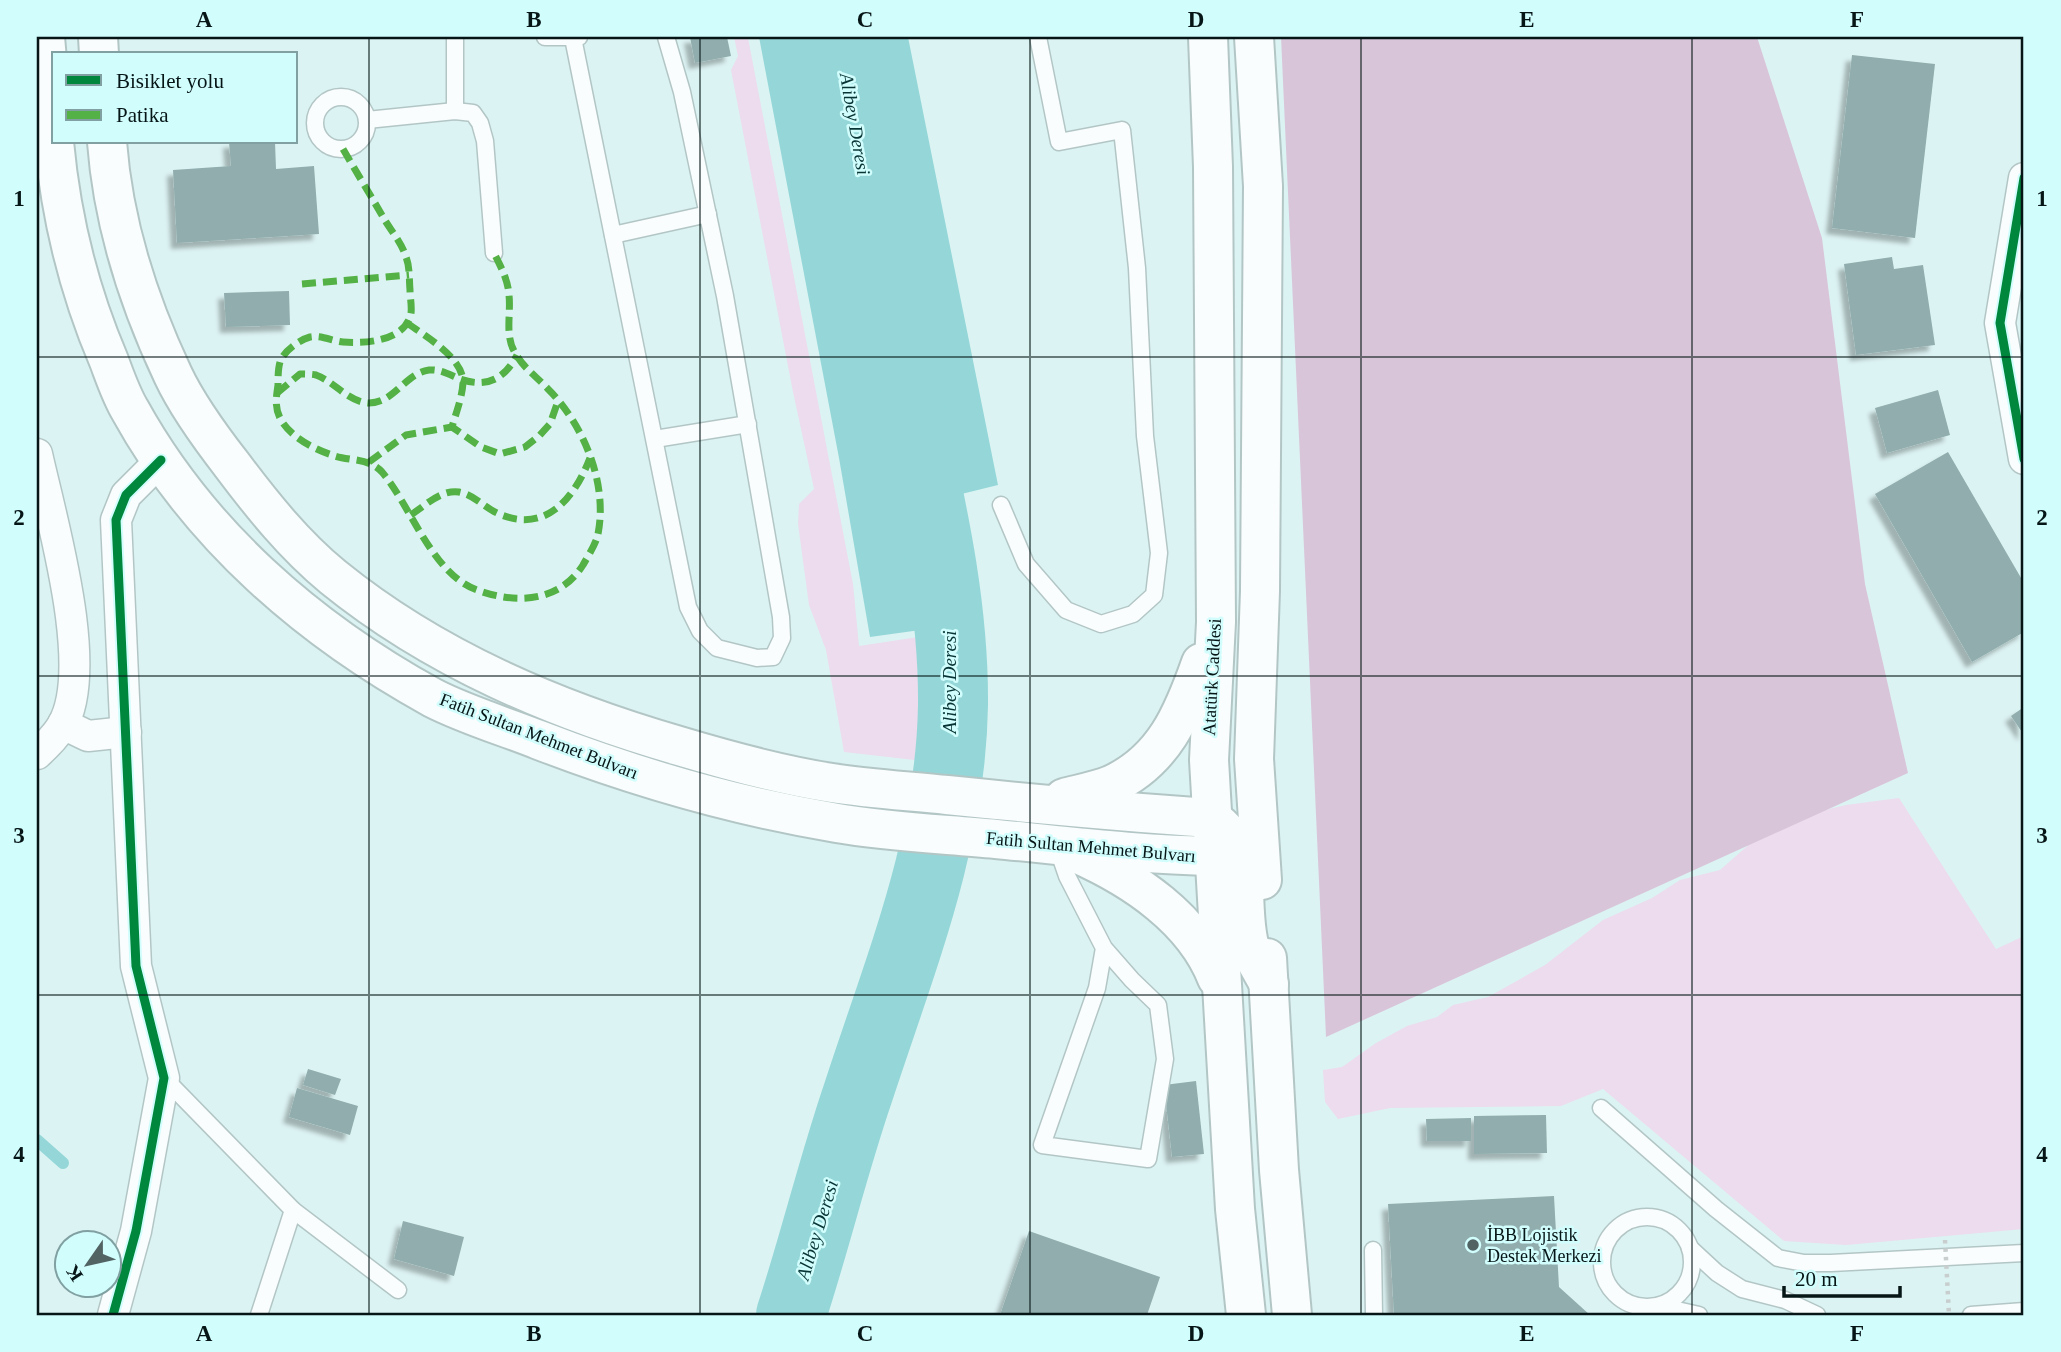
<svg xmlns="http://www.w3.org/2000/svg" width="2061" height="1352" font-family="Georgia,serif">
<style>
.green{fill:#ecdced}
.forest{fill:#d9c5d9}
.water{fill:#95d7d8}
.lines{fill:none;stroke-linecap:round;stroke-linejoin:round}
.stream{stroke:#95d7d8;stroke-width:12}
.river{stroke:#95d7d8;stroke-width:70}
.building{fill:#91adad;filter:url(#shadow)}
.service-casing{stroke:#b3c6c6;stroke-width:19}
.minor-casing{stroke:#b3c6c6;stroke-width:33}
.primary-casing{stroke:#b3c6c6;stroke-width:42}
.service{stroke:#fafdfd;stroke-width:16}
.minor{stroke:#fafdfd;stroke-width:30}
.primary{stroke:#fafdfd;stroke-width:38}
.path-bridge{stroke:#c8cece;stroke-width:4.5;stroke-dasharray:3.5 5;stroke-linecap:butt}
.quiet{stroke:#54b145;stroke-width:7;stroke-dasharray:14 7;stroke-linecap:butt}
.cycleway-casing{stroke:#d2fdfd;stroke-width:13}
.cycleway{stroke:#00873e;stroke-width:9}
.grid{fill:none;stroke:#061516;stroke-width:2;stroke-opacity:0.55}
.poi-dot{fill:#516363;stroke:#d2fdfd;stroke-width:2.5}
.labels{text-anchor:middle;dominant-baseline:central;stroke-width:5;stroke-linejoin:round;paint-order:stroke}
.street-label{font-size:18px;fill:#061516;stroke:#d2fdfd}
.poi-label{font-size:18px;fill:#061516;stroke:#d2fdfd;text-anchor:start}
.water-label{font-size:19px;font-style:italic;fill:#083435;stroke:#d2fdfd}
.neatline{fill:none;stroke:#061516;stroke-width:2.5}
.grid-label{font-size:23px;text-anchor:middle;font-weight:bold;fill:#061516}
</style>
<defs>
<filter id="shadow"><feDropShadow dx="-6" dy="6" stdDeviation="2" flood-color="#0004"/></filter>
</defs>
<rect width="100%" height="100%" fill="#dcf3f3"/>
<!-- green -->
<g class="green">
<path d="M734,37L748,38L853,584L859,646L938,634L944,736L941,763L844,752L826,650L809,605L798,524L799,504L814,489L793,392L731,70L738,56Z"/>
<path d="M1899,798L1996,949L2024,936V1229L1846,1245L1784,1241L1603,1089L1561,1106L1390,1108L1338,1119L1325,1102L1323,1070L1342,1067L1376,1043L1407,1026L1437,1017L1453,1005L1488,997L1545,965L1603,920L1652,898L1680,880L1720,870L1753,841L1792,818L1846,805Z"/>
</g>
<!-- forest -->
<path class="forest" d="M1281,37H1757L1822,238L1865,584L1908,773L1326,1037Z"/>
<!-- water -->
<path class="water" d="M759,37H908L998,485L917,505L942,627L870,637L839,458Z"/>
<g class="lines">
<!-- stream -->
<path class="stream" d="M37,1140L63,1163"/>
<!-- river -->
<path class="river" d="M791,1315C815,1242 833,1166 858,1093C900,964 951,843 953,705C954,604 931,506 910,408"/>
</g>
<!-- building -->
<g class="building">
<path d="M690,37H727L731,56L695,63Z"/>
<path d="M1852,55L1935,64L1915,238L1832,228Z"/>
<path d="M229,142H275L276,169L314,166L319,234L177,243L173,170L231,166Z"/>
<path d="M1892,257L1894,269L1923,265L1935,345L1856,355L1844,264Z"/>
<path d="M289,291L290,325L226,327L224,293Z"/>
<path d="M1938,390L1950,435L1887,453L1875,408Z"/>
<path d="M1948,452L2024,583V632L1972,662L1875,494Z"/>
<path d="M2024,707V735L2011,716Z"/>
<path d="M308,1069L341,1079L335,1095L303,1085Z"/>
<path d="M1196,1081L1204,1154L1172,1157L1164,1085Z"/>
<path d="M297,1088L358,1106L350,1135L289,1117Z"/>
<path d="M1546,1115L1547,1153L1474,1154V1116Z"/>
<path d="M1471,1118V1141H1427L1426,1119Z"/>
<path d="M1554,1196L1559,1287L1590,1315H1394L1388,1204Z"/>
<path d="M403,1221L464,1237L454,1276L394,1259Z"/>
<path d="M1029,1231L1160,1277L1147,1315H1000Z"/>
</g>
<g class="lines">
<defs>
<g id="service">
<path d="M455,37V111"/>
<path d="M545,37H579"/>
<path d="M573,38L688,607L700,631L717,648L757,658L773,657L782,638L781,617L725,296L682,92L666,37"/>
<circle cx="341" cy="123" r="26"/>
<path d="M367,120L455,111L473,113L480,123L485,141L494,253"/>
<path d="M613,235L708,214"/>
<path d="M655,439L748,424"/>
<path d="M1001,505L1026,564L1066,610L1101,624L1133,614L1154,595L1159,553L1145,436L1137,268L1122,130L1059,142L1038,37"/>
<path d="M1057,847L1067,876L1104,948L1132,980L1158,1005L1165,1059L1148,1159L1042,1145L1097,988L1104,948"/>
<path d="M164,1078L293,1210L398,1290"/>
<path d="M1601,1108L1716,1209L1778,1258L1804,1263H1831L2024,1253"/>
<circle cx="1647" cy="1262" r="45"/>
<path d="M1690,1248L1717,1273L1742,1289L1785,1300L1817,1315"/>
<path d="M1373,1250L1374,1315"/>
<path d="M1659,1306L1699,1315"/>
<path d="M259,1315L293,1210"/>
<path d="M1971,1315L2024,1311"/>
</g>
<g id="minor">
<path d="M2024,178L2000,323L2024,459"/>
<path d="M37,454C51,518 96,669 62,726C55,737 47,745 37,754"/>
<path d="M63,724L88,736L126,732"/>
<path d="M113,1315L136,1231L164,1078L136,966L116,520L126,495L161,460"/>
</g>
<g id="primary">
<path d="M45,37L54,141"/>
<path d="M98,37L99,54"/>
<path d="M1208,37L1213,167L1216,622L1209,760L1235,1209L1246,1315"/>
<path d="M1254,37L1263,186L1260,591L1254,759L1262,880"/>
<path d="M54,142C61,218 79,291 109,361C115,377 121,395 130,410C199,535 309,630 433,698C466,715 504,726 539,740C635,777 735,806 837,823C889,832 943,834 996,839C1069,846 1141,855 1215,856"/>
<path d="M107,142C113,222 139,303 173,375C188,407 211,438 232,465C262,505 294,545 333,577C434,659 555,710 679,746C729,761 780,775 832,783C870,789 909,791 947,795C1035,804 1123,812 1211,818C1256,848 1238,900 1249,944C1253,958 1262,971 1269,984"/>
<path d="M1064,798C1079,794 1096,791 1111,785C1164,761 1183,714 1201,663"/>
<path d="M1078,854C1134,879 1194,919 1217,978"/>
<path d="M1267,958L1279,1170L1292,1315"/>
</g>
</defs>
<!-- service casing -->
<use href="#service" class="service-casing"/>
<!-- minor casing -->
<use href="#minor" class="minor-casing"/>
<!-- primary casing -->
<use href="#primary" class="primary-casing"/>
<!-- service -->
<use href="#service" class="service"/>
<!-- minor -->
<use href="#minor" class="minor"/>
<!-- primary -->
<use href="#primary" class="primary"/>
<!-- path-bridge -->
<path class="path-bridge" d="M1945,1240L1949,1315"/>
<!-- quiet -->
<g class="quiet">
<path d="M343,149C357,173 372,198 386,222C393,233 402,244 406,257C410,267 409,279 410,290C410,297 412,306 411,313C406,341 365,344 343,342C333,341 321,335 310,337C299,340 283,352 280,362C278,369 278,378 278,385C276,399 274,410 283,423C294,439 316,450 335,456C351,461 369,458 382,472C411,506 432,574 477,590C515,604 559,603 583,565C588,556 596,544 598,534C608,484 584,425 548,389C535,375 524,369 514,351C505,334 511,314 509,295C508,280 501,267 494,253"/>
<path d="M302,284L409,275"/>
<path d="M407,323C425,336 464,358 463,383C462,398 456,413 452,427L481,447L500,454L525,447L539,436L550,424L558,401"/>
<path d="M277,393L300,374C305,374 312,374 316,375C335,382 347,401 368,403C394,404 405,373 429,370C440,369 450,375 460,379C486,388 504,380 517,355"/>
<path d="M369,462L406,435L452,427"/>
<path d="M411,515C424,506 442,489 459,492C474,495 484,507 497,513C545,535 574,499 590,458"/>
</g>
<defs>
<g id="cycleway">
<path d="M2024,178L2000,323L2024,459"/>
<path d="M113,1315L136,1231L164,1078L136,966L116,520L126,495L161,460"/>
</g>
</defs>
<!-- cycleway casing -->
<use href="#cycleway" class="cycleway-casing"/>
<!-- cycleway -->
<use href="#cycleway" class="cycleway"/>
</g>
<!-- grid -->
<path class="grid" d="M369,37V1315M700,37V1315M1030,37V1315M1361,37V1315M1692,37V1315M37,357H2024M37,676H2024M37,995H2024"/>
<!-- markers -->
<circle class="poi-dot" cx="1473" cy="1245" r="7"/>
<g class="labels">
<!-- street labels -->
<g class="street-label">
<text transform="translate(1212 677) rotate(-87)">Atatürk Caddesi</text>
<text transform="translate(539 736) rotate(21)">Fatih Sultan Mehmet Bulvarı</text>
<text transform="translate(1091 847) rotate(5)">Fatih Sultan Mehmet Bulvarı</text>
</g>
<!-- poi labels -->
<g class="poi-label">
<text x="1487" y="1235">İBB Lojistik<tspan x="1487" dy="21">Destek Merkezi</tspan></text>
</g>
<!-- water labels -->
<g class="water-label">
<text transform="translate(855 124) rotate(80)">Alibey Deresi</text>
<text transform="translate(949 682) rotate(-90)">Alibey Deresi</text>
<text transform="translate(817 1230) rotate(-73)">Alibey Deresi</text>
</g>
</g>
<!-- border -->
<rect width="2061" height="1352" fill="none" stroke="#d2fdfd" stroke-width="77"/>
<!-- legend -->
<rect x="52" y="52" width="245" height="91" fill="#d2fdfd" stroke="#80a0a1" stroke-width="2"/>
<rect x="66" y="75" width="35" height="10" fill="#00873e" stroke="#80a0a1" stroke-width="2"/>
<text x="116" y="88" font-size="21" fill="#061516">Bisiklet yolu</text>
<rect x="66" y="110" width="35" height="10" fill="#54b145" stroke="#80a0a1" stroke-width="2"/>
<text x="116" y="122" font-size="21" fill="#061516">Patika</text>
<!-- north arrow -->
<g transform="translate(88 1264) rotate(236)"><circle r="33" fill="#d2fdfd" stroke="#80a0a1" stroke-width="2"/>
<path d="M0-5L12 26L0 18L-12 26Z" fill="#516363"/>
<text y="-10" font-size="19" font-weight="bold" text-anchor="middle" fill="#061516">K</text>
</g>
<!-- scale -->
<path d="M1784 1286v10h116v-10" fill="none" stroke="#061516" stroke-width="3.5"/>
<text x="1795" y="1286" font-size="21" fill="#061516" stroke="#d2fdfd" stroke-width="5" paint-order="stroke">20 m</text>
<rect x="38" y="38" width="1984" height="1276" class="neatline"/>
<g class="grid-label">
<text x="204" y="27">A</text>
<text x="534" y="27">B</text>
<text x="865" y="27">C</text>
<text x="1196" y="27">D</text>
<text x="1527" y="27">E</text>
<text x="1857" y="27">F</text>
<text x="19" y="206">1</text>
<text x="2042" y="206">1</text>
<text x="19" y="525">2</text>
<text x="2042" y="525">2</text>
<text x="19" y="843">3</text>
<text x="2042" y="843">3</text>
<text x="19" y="1162">4</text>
<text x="2042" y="1162">4</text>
<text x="204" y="1341">A</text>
<text x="534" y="1341">B</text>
<text x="865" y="1341">C</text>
<text x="1196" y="1341">D</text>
<text x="1527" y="1341">E</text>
<text x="1857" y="1341">F</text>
</g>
</svg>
